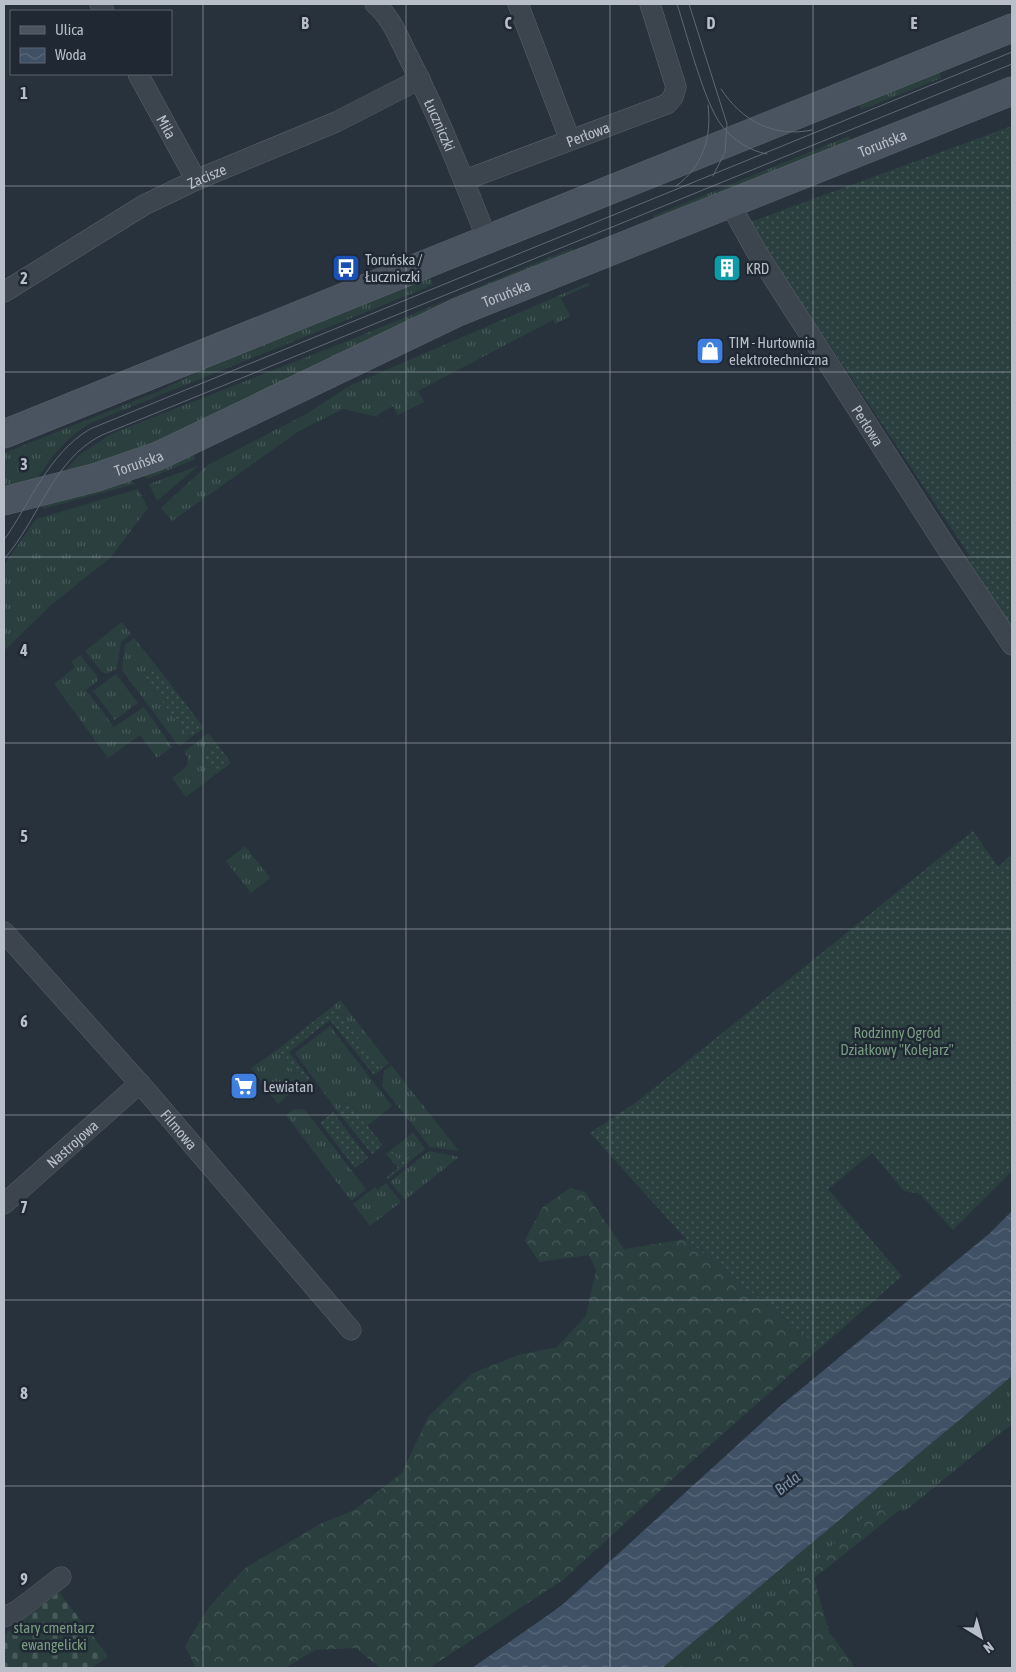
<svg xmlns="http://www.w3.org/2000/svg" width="1016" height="1672" font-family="'Asap Condensed',sans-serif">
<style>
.grass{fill:url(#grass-tufts)}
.forest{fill:url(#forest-crowns)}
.cemetery{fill:url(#cemetery-stones)}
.garden{fill:url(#garden-dots)}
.water{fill:url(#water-waves)}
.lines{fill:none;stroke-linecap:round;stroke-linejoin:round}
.minor-casing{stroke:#59626b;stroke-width:21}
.secondary-casing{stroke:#59626b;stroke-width:29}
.minor{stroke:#3c444e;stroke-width:20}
.secondary{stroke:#4a5460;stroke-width:28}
.tram{stroke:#5e6974;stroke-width:1}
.grid{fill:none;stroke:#b8bfc8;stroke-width:1;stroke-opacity:0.55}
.labels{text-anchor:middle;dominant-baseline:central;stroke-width:5;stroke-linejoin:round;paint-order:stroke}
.street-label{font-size:15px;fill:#b8bfc8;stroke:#202933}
.poi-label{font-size:15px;fill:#b8bfc8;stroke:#202933;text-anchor:start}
.park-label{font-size:15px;fill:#789c7f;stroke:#202933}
.water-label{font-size:16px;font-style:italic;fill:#7c92a9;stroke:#202933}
.grid-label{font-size:16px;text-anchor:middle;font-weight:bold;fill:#b8bfc8;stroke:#202933;stroke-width:5;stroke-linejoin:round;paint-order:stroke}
</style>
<defs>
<pattern id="grass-tufts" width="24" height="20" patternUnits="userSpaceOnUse" patternTransform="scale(1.25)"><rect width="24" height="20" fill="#2b3f3f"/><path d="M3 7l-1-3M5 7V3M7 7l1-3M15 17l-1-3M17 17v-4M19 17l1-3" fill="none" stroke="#485959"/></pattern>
<pattern id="forest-crowns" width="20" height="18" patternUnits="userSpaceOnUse" patternTransform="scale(1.25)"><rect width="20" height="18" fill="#2b3f3f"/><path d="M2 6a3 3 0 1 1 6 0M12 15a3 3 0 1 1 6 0" fill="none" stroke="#485959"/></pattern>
<pattern id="cemetery-stones" width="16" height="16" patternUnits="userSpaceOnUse" patternTransform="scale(1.25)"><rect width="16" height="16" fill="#2b3f3f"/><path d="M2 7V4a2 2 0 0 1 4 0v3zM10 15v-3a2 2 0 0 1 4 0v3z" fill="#485959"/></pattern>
<pattern id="garden-dots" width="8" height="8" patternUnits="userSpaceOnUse" patternTransform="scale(1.25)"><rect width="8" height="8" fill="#2b3f3f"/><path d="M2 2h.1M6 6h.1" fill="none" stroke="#485959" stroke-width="1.8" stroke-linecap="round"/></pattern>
<pattern id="water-waves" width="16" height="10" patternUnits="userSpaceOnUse" patternTransform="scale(1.25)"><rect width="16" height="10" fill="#405165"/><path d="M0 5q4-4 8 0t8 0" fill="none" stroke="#5a687a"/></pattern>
</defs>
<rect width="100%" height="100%" fill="#28323d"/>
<!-- grass -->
<g class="grass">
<path d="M938,69L941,78L861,110L857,101Z"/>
<path d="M849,136L852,146L656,223L653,216Z"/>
<path d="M572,248L575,256L190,432L61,476L78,456L111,434L345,342Z"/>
<path d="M429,274L433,285L91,423C65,438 50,458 35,483L4,490V453L157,392L233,355Z"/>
<path d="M588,283L590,285L561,298L570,316L555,324L553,320L418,391L424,402L398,415L393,406L377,415L378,417L343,409L299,431L172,521L161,508L208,465L308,413L349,386Z"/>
<path d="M194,455L195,459L147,479L144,476L151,469Z"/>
<path d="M198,466L157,501L149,484Z"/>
<path d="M128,477L135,484L42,509L46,502Z"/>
<path d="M138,489L148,508L110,558L50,606L4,651V565L36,519Z"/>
<path d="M122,622L131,634L121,642L117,668L107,674L102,672L85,651Z"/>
<path d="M134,638L158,668L145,679L190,738L181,745L177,744L122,670L125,645Z"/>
<path d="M80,655L98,677L97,681L86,690L114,727L144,707L172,747L157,758L140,735L108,758L54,684L75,667L71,662Z"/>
<path d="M116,674L138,703L115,720L93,691Z"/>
<path d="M208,733L218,745L202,757L216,774L186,797L172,778L187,766L188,757L184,752Z"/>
<path d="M245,846L270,878L251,893L226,861Z"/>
<path d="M340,1000L389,1063L382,1069L333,1006Z"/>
<path d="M330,1026L392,1106L367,1126L348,1102L337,1111L295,1053Z"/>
<path d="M277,1050L302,1082L278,1104L251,1068Z"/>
<path d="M391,1065L459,1151L430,1147L382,1086L384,1071Z"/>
<path d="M294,1109L305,1110L366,1189L351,1201L286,1115Z"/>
<path d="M410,1135L421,1148L401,1163L391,1150Z"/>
<path d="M429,1151L459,1157L405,1200L390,1182Z"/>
<path d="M386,1183L401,1202L370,1226L353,1204L375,1187L377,1190Z"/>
<path d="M1012,1376V1424L905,1511L900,1510L896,1504L867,1514L786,1588L691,1668H662Z"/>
</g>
<!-- forest -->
<g class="forest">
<path d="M570,1188L585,1192L624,1249L686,1239L820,1348L689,1464L563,1580L429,1668H380L356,1648L315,1650L285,1668H196L185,1646L209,1607L245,1568L320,1524L354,1510L402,1473L428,1417L473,1373L518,1355L557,1347L586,1316L596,1270L589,1255L539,1262L525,1240L542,1208Z"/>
<path d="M896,1504L900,1510L814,1578L829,1632L853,1664L852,1668H691L786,1588L867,1514Z"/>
</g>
<!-- cemetery -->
<path class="cemetery" d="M59,1592L108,1656L92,1668H5L4,1635Z"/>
<!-- garden -->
<g class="garden">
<path d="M1012,126V633L964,561L970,556L748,223Z"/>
<path d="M158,668L204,728L190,738L144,678Z"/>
<path d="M218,745L231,763L216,774L202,757Z"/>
<path d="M973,831L998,867L1012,854V1171L953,1230L920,1194L904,1191L872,1153L828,1189L902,1276L820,1348L686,1239L590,1133L638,1101Z"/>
<path d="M333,1006L382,1069L374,1075L330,1020L289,1052L310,1079L292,1093L290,1091L302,1082L277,1050Z"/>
<path d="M348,1102L383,1145L372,1154L337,1111Z"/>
<path d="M333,1112L368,1158L355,1168L320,1123Z"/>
<path d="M413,1133L425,1149L388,1179L387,1177L398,1168L386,1154L391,1150L401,1163L420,1148L410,1135Z"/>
</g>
<!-- water -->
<path class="water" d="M1012,1211V1376L662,1668H472L561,1606L778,1408L990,1233Z"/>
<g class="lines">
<defs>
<g id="minor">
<path d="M100,4L104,11"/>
<path id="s1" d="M375,4C392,18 399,39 409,58C439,117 463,178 487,239"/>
<path d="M518,4L570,140"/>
<path id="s2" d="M138,74L196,180"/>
<path id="s3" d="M465,180L667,104L673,97L676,87L650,4"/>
<path id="s4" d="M730,204L756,251L943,542L1012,645"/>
<path id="s5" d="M4,292L144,205L196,180L336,122L420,79"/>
<path id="s6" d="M4,932L150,1095L351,1330"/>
<path id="s7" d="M4,1204L140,1083"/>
<path d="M4,1617L17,1611L61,1577"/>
</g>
<g id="secondary">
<path d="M4,434L1012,28"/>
<path id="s8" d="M4,501L97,477L158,456L458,312L1012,91"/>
</g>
</defs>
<!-- minor casing -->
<use href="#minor" class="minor-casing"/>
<!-- secondary casing -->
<use href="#secondary" class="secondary-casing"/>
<!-- minor -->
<use href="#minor" class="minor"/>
<!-- secondary -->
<use href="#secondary" class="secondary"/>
<!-- tram -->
<g class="tram">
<path d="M677,4C687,34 704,103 722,126C733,140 750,151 767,154"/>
<path d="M689,4L727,124L725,152L713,176"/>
<path d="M721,89C742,121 774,138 812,130"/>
<path d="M676,186C703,167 712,137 708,105"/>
<path d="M4,540C31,502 48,454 90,429L1012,52"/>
<path d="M4,559C39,520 52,460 102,435L1012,64"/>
</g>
</g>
<!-- grid -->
<path class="grid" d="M203,4V1668M406,4V1668M610,4V1668M813,4V1668M4,186H1012M4,372H1012M4,557H1012M4,743H1012M4,929H1012M4,1115H1012M4,1300H1012M4,1486H1012"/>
<!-- icons -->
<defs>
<symbol id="bus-square" viewBox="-11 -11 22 22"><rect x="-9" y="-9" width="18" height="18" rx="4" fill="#1a4fb4" stroke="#202933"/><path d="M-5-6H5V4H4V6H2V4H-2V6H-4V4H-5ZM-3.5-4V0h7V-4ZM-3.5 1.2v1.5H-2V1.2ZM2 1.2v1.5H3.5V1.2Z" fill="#fff"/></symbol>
<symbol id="building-square" viewBox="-11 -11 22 22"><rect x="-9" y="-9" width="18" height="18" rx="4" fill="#0f9aa8" stroke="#202933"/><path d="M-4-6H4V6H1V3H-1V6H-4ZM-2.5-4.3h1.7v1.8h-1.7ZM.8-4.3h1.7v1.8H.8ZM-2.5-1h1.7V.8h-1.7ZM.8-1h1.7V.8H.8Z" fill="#fff"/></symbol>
<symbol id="shop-square" viewBox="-11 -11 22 22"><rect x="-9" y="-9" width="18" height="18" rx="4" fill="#3f7fe0" stroke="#202933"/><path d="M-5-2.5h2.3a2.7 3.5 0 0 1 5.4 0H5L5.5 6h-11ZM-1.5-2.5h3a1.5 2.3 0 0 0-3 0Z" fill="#fff"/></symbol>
<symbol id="supermarket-square" viewBox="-11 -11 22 22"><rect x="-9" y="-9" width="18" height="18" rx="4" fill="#3f7fe0" stroke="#202933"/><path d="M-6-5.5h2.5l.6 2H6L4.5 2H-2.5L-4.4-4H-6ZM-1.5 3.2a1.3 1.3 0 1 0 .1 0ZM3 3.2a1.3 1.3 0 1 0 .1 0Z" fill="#fff"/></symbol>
</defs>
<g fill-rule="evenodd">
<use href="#bus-square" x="330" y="252" width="32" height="32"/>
<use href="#building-square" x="711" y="252" width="32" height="32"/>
<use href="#shop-square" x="694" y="335" width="32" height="32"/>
<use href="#supermarket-square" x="228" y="1070" width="32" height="32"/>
</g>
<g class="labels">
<!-- street labels -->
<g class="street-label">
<text stroke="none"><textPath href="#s1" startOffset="138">Łuczniczki</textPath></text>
<text stroke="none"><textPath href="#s2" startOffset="60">Miła</textPath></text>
<text stroke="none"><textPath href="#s3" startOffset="131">Perłowa</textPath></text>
<text stroke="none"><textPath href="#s8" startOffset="950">Toruńska</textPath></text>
<text stroke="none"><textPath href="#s5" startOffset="234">Zacisze</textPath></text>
<text stroke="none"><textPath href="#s8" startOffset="545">Toruńska</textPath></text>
<text stroke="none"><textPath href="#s4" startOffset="261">Perłowa</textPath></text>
<text stroke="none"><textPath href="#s8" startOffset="140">Toruńska</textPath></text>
<text stroke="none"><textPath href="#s6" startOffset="264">Filmowa</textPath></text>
<text stroke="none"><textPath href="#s7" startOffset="91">Nastrojowa</textPath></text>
</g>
<!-- poi labels -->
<g class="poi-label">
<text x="365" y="259">Toruńska /<tspan x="365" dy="17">Łuczniczki</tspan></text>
<text x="746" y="268">KRD</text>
<text x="729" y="342">TIM - Hurtownia<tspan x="729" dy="17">elektrotechniczna</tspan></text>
<text x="263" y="1086">Lewiatan</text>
</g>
<!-- park labels -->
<g class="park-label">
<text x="897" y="1032">Rodzinny Ogród<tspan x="897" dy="17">Działkowy "Kolejarz"</tspan></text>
<text x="54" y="1627">stary cmentarz<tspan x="54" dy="17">ewangelicki</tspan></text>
</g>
<!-- water labels -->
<g class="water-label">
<text transform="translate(787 1483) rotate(-39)">Brda</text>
</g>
</g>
<g class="grid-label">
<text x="305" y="29">B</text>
<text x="508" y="29">C</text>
<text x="711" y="29">D</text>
<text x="914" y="29">E</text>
<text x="24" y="99">1</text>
<text x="24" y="284">2</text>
<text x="24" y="470">3</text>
<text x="24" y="656">4</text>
<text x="24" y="842">5</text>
<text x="24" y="1027">6</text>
<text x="24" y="1213">7</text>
<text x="24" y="1399">8</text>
<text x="24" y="1585">9</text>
</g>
<!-- border -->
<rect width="1016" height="1672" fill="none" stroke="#b8bfc8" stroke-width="10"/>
<!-- legend -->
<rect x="10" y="10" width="162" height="65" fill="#202933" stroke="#5d656f"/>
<rect x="20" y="26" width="25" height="8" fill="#4a5460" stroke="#5d656f"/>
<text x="55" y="35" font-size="15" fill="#b8bfc8">Ulica</text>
<rect x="20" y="48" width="25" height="15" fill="url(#water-waves)" stroke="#5d656f"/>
<text x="55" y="60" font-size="15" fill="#b8bfc8">Woda</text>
<!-- north arrow -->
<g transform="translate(981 1637) rotate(143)" stroke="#202933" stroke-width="4" paint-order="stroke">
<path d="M0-4L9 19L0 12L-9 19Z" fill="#b8bfc8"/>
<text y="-8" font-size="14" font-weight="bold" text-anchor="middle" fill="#b8bfc8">N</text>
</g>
</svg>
